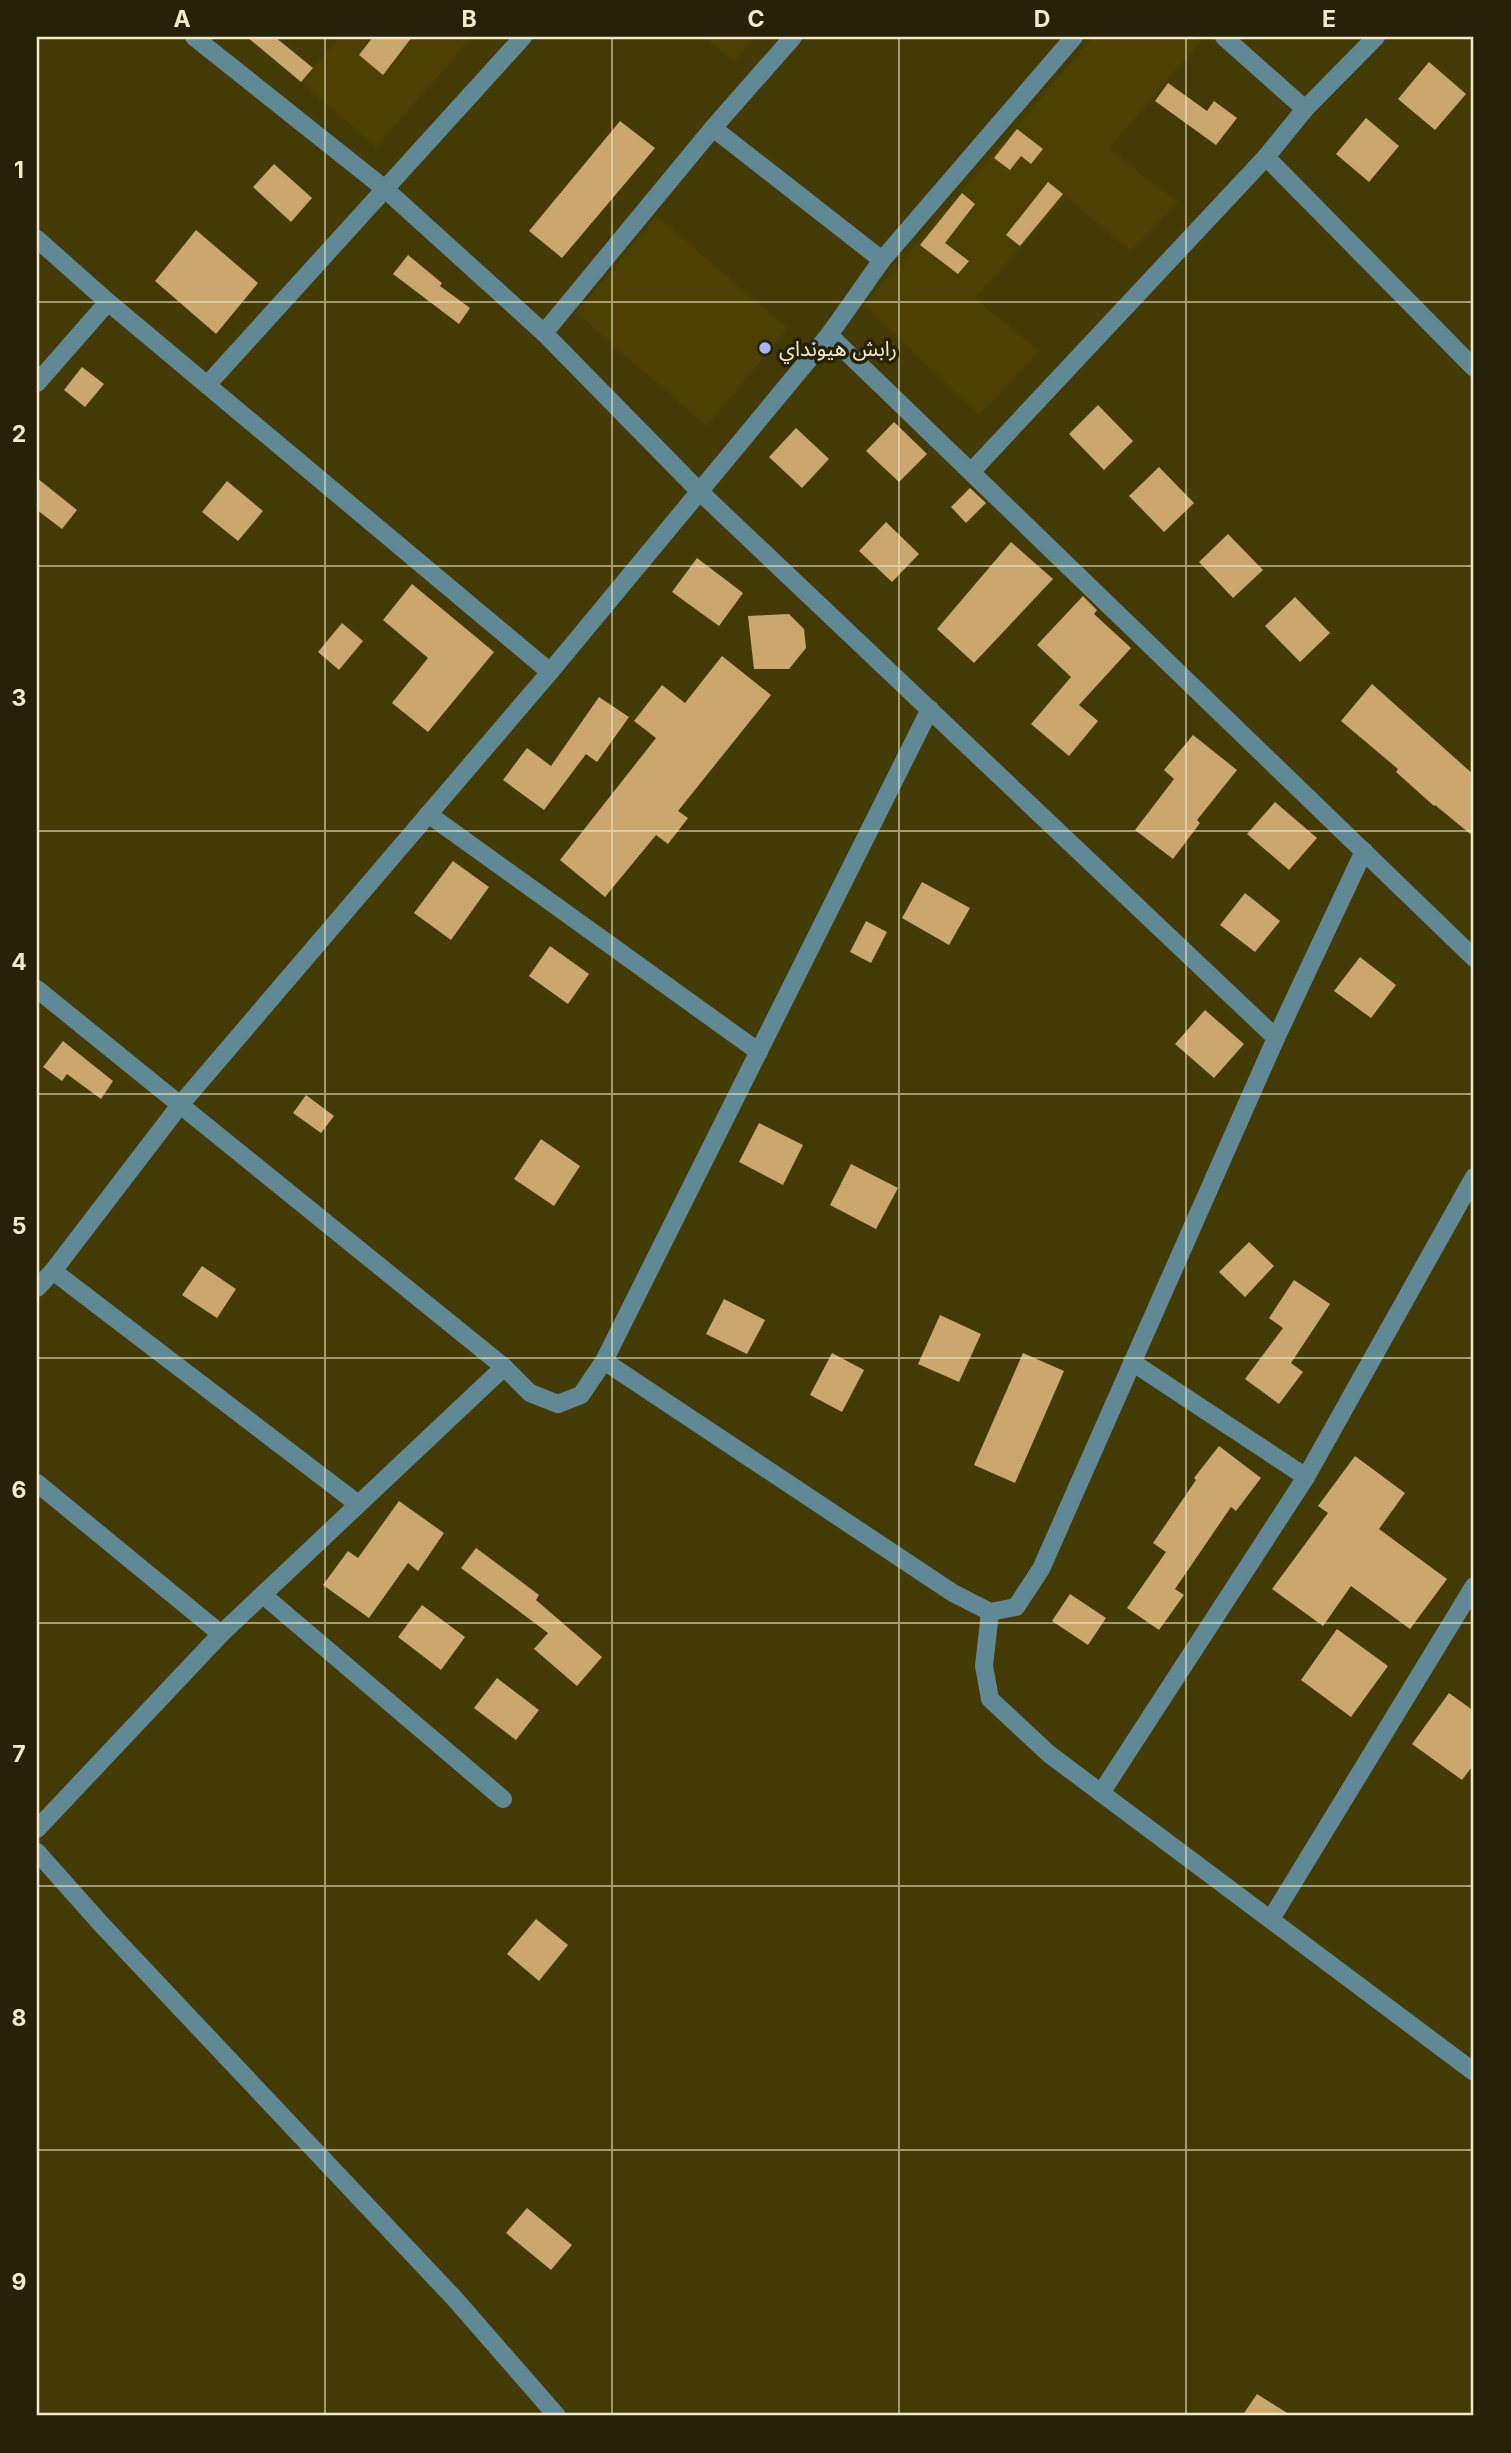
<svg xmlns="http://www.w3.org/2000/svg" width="1511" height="2453" font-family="Inter,'Noto Sans Arabic',sans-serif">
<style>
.built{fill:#4b4001}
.building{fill:#cba76e}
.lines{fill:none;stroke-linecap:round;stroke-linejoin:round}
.minor{stroke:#608995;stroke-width:18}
.grid{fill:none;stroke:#f1ebcb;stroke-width:2;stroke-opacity:0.55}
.poi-dot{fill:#a7b1fc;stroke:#272107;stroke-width:2.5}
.labels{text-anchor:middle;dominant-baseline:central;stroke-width:7;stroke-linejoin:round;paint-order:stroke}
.poi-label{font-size:21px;fill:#f1ebcb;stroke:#272107;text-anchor:start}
.neatline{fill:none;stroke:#f1ebcb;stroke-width:2.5}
.grid-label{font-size:23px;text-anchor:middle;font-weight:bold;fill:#f1ebcb}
</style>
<rect width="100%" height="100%" fill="#443a06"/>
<!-- built -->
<g class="built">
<path d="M340,37H472L376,147L301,82Z"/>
<path d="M705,37H755L734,61Z"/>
<path d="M1093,37H1194L1200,42L1109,149L1178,202L1131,251L1066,197L975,298L1039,351L979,415L864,305Z"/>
<path d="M657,216L787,328L707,426L576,313Z"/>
</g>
<!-- building -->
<g class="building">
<path d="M247,37H275L313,68L301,82Z"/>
<path d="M373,37H412L383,75L359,55Z"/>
<path d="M1429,62L1466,94L1435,130L1398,99Z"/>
<path d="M1168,83L1207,111L1214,101L1237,118L1216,145L1155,101Z"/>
<path d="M1366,118L1399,146L1369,182L1336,154Z"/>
<path d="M620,121L655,148L562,258L529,231Z"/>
<path d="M1017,129L1043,149L1031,164L1021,156L1010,170L994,158Z"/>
<path d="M274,164L312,198L291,222L253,187Z"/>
<path d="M1048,182L1063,194L1020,246L1006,235Z"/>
<path d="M962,193L975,204L945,243L969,261L958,274L920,245Z"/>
<path d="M196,230L258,283L216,334L155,281Z"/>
<path d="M408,255L442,283L440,286L470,308L459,324L393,274Z"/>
<path d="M82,367L104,384L85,407L64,390Z"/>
<path d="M1098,405L1133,441L1104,470L1069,434Z"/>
<path d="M894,422L927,454L899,482L866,451Z"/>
<path d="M796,428L829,459L802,488L769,457Z"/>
<path d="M1159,467L1194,503L1164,532L1129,496Z"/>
<path d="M37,478L77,510L62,529L37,510Z"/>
<path d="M227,481L263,511L238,541L202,512Z"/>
<path d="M970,488L986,503L966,523L951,507Z"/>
<path d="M886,522L919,554L892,582L859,551Z"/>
<path d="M1228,534L1263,570L1233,598L1199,562Z"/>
<path d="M1011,542L1053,579L974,663L937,629Z"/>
<path d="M697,558L743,593L719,626L672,592Z"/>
<path d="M412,584L494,652L428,732L392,703L428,658L383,620Z"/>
<path d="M1083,596L1097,610L1094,614L1131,648L1079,705L1098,721L1069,756L1031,724L1071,677L1037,645Z"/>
<path d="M1295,597L1330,633L1300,662L1265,626Z"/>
<path d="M789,614L804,629L806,648L789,669H754L748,616Z"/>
<path d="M342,623L363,641L339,670L318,652Z"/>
<path d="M722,656L771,695L678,811L688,818L668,844L656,835L605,897L560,860L656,738L634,721L662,685L685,703Z"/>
<path d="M1372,684L1474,775V837L1435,805L1434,806L1396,772L1398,769L1341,721Z"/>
<path d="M599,697L629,717L597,762L586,754L544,810L503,780L527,748L551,766Z"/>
<path d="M1193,735L1237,770L1197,820L1200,823L1173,859L1135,830L1174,779L1164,770Z"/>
<path d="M1275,802L1317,838L1289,870L1247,834Z"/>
<path d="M453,861L489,887L451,940L414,913Z"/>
<path d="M922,882L970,908L949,945L902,918Z"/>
<path d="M1245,893L1280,921L1255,952L1220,925Z"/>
<path d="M866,921L887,932L871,963L850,952Z"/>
<path d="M550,946L589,974L568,1004L529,976Z"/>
<path d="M1360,957L1396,985L1371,1018L1334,991Z"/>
<path d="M1205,1010L1244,1044L1214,1078L1175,1044Z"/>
<path d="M63,1041L113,1081L101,1099L67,1074L62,1081L43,1067Z"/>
<path d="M306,1095L334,1116L321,1133L293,1113Z"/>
<path d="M759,1123L803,1145L783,1185L739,1162Z"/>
<path d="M541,1139L580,1166L554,1206L514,1179Z"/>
<path d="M851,1164L898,1188L876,1229L830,1205Z"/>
<path d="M1249,1242L1274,1266L1245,1297L1219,1272Z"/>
<path d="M202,1266L236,1289L217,1318L182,1295Z"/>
<path d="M1294,1280L1330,1304L1291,1363L1303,1372L1279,1404L1245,1379L1283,1328L1269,1318Z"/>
<path d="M724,1299L765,1320L747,1354L706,1334Z"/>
<path d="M940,1315L981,1334L959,1382L918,1364Z"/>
<path d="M832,1353L864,1370L842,1412L810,1395Z"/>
<path d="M1023,1353L1064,1371L1015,1483L974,1465Z"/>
<path d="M1219,1446L1261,1478L1236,1511L1231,1507L1175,1589L1184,1595L1159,1630L1127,1608L1166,1552L1153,1543L1196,1480L1194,1478Z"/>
<path d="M1355,1456L1405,1493L1379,1529L1447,1579L1410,1629L1351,1586L1323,1626L1272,1589L1328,1513L1318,1506Z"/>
<path d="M399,1501L444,1533L418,1571L408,1563L369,1618L323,1585L348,1551L358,1558Z"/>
<path d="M476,1548L539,1595L536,1600L602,1657L577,1686L534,1649L548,1633L461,1568Z"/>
<path d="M1070,1594L1106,1618L1088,1645L1052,1621Z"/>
<path d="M422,1605L465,1637L441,1670L398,1637Z"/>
<path d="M1337,1629L1388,1666L1351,1717L1301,1680Z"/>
<path d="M497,1678L539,1710L516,1740L474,1708Z"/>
<path d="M1449,1693L1474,1711V1764L1462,1780L1412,1744Z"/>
<path d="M536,1919L568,1945L539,1981L507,1954Z"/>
<path d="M527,2208L572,2245L551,2270L506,2233Z"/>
<path d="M1257,2394L1292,2416H1242Z"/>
</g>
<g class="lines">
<!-- minor -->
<g class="minor">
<path d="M194,37L385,189L544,333L700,492L1276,1038"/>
<path d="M1074,37L882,260L829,335L1474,958"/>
<path d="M1224,37L1305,109"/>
<path d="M713,128L793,37"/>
<path d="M1266,157L1474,368"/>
<path d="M37,239L108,302L550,672"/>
<path d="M544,333L713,128L882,260"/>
<path d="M37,383L108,302"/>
<path d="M207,385L523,37"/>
<path d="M971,472L1266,157L1305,109L1376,37"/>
<path d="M428,814L759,1052"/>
<path d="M37,989L504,1367L530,1393L558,1404L581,1395L604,1361L930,709"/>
<path d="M53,1271L358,1504"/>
<path d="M37,1288L53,1271L180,1105L550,672L829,335"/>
<path d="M604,1361L953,1593L990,1612L1016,1607L1041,1569L1276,1038L1364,851"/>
<path d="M1132,1362L1306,1477"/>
<path d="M37,1483L221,1634"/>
<path d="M263,1595L503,1799"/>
<path d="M990,1612L984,1666L990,1699L1049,1754L1474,2072"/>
<path d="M1101,1793L1306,1477L1474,1177"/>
<path d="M37,1829L221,1634L504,1367"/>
<path d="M37,1852L102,1925L455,2299L557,2416"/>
<path d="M1271,1919L1474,1586"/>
</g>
</g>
<!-- grid -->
<path class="grid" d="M325,37V2416M612,37V2416M899,37V2416M1186,37V2416M37,302H1474M37,566H1474M37,831H1474M37,1094H1474M37,1358H1474M37,1623H1474M37,1886H1474M37,2150H1474"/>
<!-- markers -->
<circle class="poi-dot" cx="765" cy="348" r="7"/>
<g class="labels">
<!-- poi labels -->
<g class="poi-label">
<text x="779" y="348">رابش هيونداي</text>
</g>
</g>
<!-- border -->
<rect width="1511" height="2453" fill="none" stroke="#272107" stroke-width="77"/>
<rect x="38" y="38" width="1434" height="2376" class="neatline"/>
<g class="grid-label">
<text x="182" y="27">A</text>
<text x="469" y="27">B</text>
<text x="756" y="27">C</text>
<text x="1042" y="27">D</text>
<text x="1329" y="27">E</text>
<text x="19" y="178">1</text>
<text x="19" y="442">2</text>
<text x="19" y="706">3</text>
<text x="19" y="970">4</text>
<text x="19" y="1234">5</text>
<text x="19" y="1498">6</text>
<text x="19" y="1762">7</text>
<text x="19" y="2026">8</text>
<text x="19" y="2290">9</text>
</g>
</svg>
